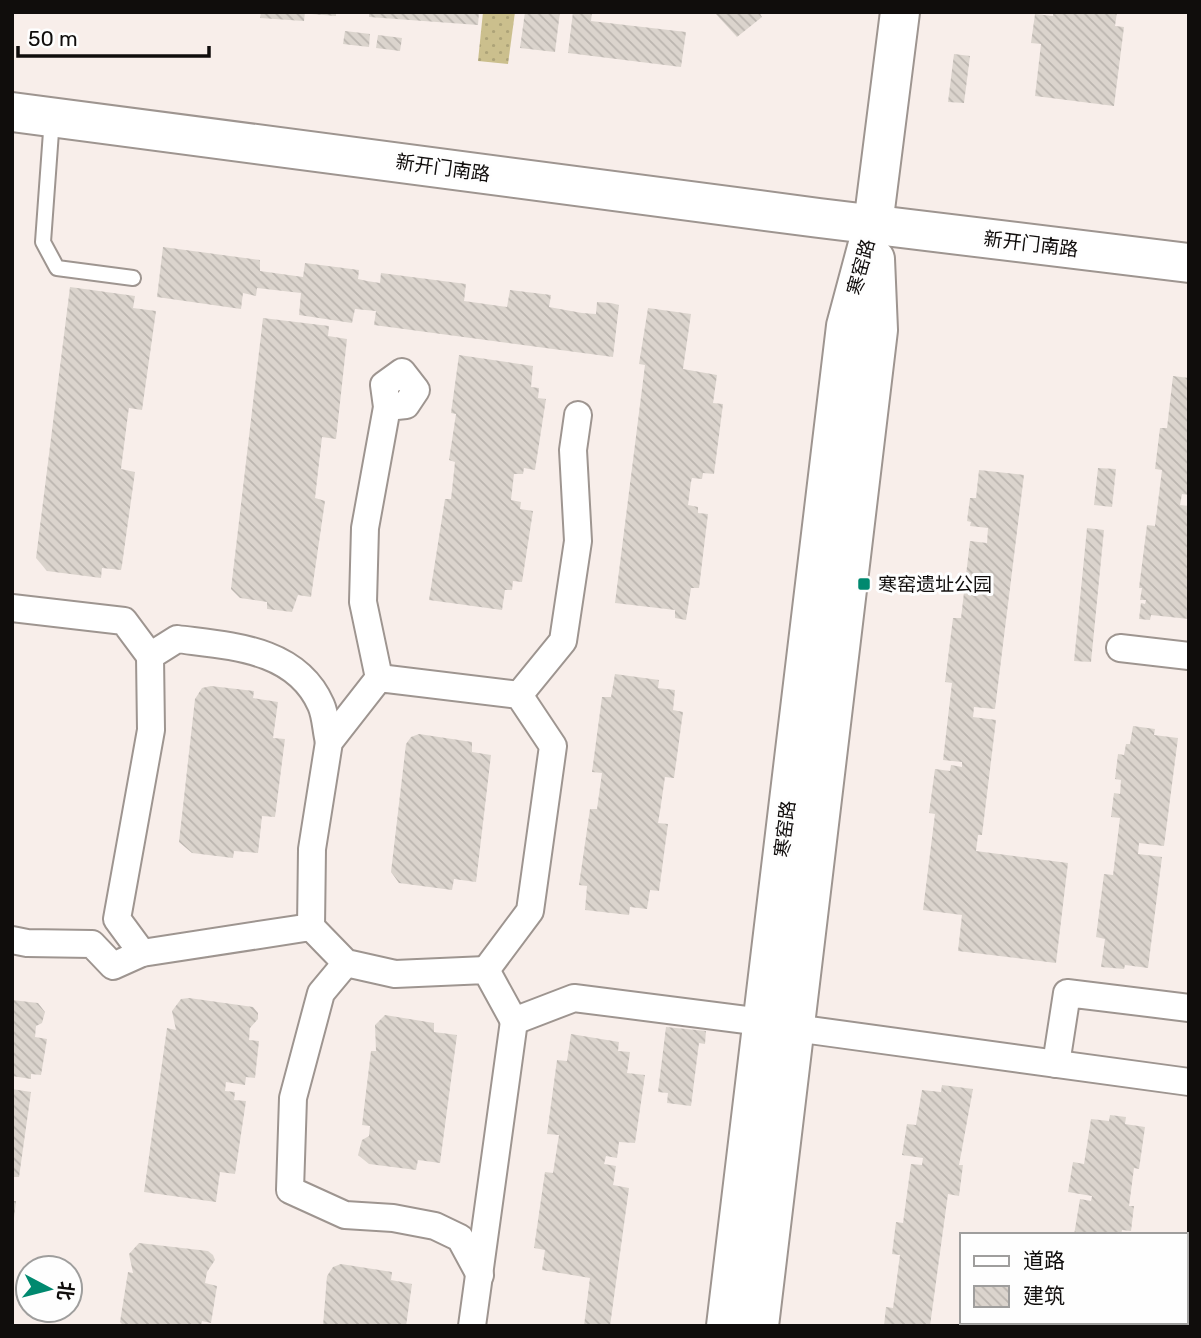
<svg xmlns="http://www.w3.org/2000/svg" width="1201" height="1338" font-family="Rubik,'Noto Sans SC',sans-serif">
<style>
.grass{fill:url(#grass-dots)}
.building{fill:url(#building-back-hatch)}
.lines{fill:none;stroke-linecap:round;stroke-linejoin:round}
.lane-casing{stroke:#9e9590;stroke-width:18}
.street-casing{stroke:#9e9590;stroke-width:30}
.secondary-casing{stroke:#9e9590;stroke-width:42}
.lane{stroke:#fff;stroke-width:14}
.street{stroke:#fff;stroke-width:26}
.secondary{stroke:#fff;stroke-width:38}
.poi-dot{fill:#00896f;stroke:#fefefe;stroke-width:2.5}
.labels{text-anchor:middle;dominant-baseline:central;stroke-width:6;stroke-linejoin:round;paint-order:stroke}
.street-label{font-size:19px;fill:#100d0c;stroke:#fefefe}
.poi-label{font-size:19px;fill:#100d0c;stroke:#fefefe;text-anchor:start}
</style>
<defs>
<pattern id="grass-dots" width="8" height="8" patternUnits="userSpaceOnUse" patternTransform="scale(1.75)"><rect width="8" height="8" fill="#cbbf8d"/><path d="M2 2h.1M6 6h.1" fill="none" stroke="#ada378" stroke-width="1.8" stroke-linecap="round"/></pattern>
<pattern id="building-back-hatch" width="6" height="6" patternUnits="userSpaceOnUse" patternTransform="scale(1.75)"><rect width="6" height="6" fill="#dbd4cd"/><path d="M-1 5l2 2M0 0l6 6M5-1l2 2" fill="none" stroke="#bbb5af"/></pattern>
</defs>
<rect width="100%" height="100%" fill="#f8eeea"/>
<!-- grass -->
<path class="grass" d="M483,12H515L508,64L478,61Z"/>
<!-- building -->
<g class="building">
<path d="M261,12H305L304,21L260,18Z"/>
<path d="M311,12H336V16L311,14Z"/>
<path d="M369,12H479L478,25L369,17Z"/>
<path d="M525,12H560L555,52L520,48Z"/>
<path d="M573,12H592L591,21L686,32L681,67L568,53Z"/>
<path d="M714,12H759L762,17L737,37Z"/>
<path d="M1053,12H1117L1115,26L1124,27L1114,106L1035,96L1041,44L1031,43L1035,14L1053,16Z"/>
<path d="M345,31L370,34L369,47L343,44Z"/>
<path d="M378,35L402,38L400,51L376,48Z"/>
<path d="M954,54L970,56L964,103L948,102Z"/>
<path d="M163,247L260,260V271L303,277L305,263L359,270L358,279L367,281L380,283L381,273L466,284L464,301L507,307L510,290L551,295L549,307L582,313L596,314L597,302L611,303L619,305L613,357L374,325L376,311L355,309L352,323L299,315L301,293L257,288L256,296L243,293L241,309L157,297Z"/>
<path d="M70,287L135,296L133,308L156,311L142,410L129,408L128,414L121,469L135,472L122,565L121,570L102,568L101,578L47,571L36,558Z"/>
<path d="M648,308L691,314L683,369L717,375L713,403L723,404L714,474L703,473L702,479L692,478L691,482L688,505L698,507V513L708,514L699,588H691L686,620L675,618V610L615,603L645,365L639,364Z"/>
<path d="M263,318L329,326L328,336L347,339L336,439L322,437L315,498L325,501L311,597L298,595L292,612L267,609V602L240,598L231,589Z"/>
<path d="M459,355L533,366L531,387L539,388L538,398L546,399L535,470L524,468L523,474H514L511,500L521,502L520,509L533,511L522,582L513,581L512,590H505L502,610L429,600L445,499H451L455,462L449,460L456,414L451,413Z"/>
<path d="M1173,376L1189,378V495L1182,494L1180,505L1189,506V619L1151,615L1150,620L1139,619L1141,603L1145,604L1146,600H1140L1142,588H1139L1147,525L1155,526L1162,470L1155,469L1160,428H1167Z"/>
<path d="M1098,468L1116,469L1112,507L1094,505Z"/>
<path d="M979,470L1024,475L995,709L974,707L973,717L996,720L982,835H978L976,851L1068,863L1056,963L958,951L962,915L923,910L935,814L929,813L935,769L950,771L951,765L962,767V762L943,760L952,683L945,682L953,618H961L970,541L987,543L988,528L970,526L971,522L967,521L970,498H976Z"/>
<path d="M1087,528L1104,530L1091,662L1074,661Z"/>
<path d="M615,674L659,680L658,688L675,690L673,710L683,712L674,778L665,777L660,811L658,823L668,824L659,891L650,890L647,909L630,907L629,915L585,910L587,886L579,885L590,809H597L602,773L592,772L602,697H611Z"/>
<path d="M211,686L254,691L253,698L278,702L273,738L285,739L275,817L262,816L258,853L234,851L233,858L192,853L179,842L195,699L202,688Z"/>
<path d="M1133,726L1155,729L1154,735L1178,738L1164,846L1139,843L1138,854L1162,857L1148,968L1125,965L1124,969L1101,967L1105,939L1096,937L1104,874L1113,875L1120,818L1111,817L1114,793L1120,794L1121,780L1115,779L1118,754L1124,755L1126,744H1130Z"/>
<path d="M419,734L472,742V752L491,755L476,882L454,879L452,890L399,883L391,872L406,744L411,737Z"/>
<path d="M189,998L253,1007L258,1013V1019L250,1028L249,1040L259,1041L255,1078L246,1077L245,1085L226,1082L225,1091L235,1092L234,1100L246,1101L235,1174L220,1172L216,1202L144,1192L167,1028L176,1030L172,1011L181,999Z"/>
<path d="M12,1000L38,1003L45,1012L42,1023L36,1026L35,1037L47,1039L41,1075L31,1074V1079L12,1076Z"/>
<path d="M385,1015L434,1023V1032L457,1035L440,1163L418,1160L416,1170L369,1164L358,1155L362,1140L369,1136L370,1126L362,1125L371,1051H376L375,1025Z"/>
<path d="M666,1027L706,1031L705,1044L699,1043L691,1106L667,1103L668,1093L658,1092Z"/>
<path d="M571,1034L619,1042L618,1051L630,1052L627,1073L645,1075L635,1143L619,1142L617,1158L606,1156L604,1164L616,1166L613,1185L629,1188L610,1326H584L590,1278L542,1270L545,1250L534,1248L545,1172L553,1173L559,1135L547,1134L557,1060L567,1061Z"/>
<path d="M942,1085L973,1089L959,1165H963L959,1196L948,1194L930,1326H884L886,1307L893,1308L900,1255L892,1254L896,1222L903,1223L911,1164L922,1165L923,1158L902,1155L907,1124L916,1125L922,1090L941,1092Z"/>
<path d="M12,1089L31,1092L19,1177H12Z"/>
<path d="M1110,1115L1126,1117L1125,1124L1145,1127L1139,1169L1134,1168L1129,1206H1134L1131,1231L1122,1230L1121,1235H1074L1080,1199L1091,1201L1092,1196L1068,1192L1073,1162L1084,1164L1091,1119L1109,1121Z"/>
<path d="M12,1201H16L14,1218H12Z"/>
<path d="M139,1243L208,1251L213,1255L215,1260L207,1272L205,1283L217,1286L211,1323L202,1321L201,1326H124L120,1322L128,1272L133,1273L129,1254Z"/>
<path d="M341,1264L392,1272L391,1280L412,1284L406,1326H323L327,1276L333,1267Z"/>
<path d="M1065,1322H1109V1326H1064Z"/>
</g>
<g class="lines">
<defs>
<path id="lane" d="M52,118L43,242L57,268L133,278"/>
<g id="street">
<path d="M12,608L124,621L150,656"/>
<path d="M1120,648L1189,656"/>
<path d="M379,678L363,602L365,528L387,407L406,405L416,390L402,372L384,385L387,407"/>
<path d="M519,695L563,641L578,541L573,450L578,415"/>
<path d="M311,927L312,849L329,742L379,678L519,695L553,746L530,911L486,970"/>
<path d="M12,940L27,943L92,944L113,966L142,953L311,927L346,963L395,974L486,970L514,1021L574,998L762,1022"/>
<path d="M142,953L117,919L151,730L150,656L177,639C230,646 296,648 321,705C326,716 326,731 329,742"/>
<path d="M346,963L321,993L293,1098L290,1190L345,1215L393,1218L435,1226L460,1238L480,1275"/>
<path d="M795,1028L1189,1082"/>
<path d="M1056,1064L1067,993L1189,1008"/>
<path d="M472,1326L514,1021"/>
</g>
<g id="secondary">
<path d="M12,112L819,218L1189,263"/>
<path d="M726,1326L846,326L873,225L900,12"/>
<path d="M759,1326L878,330L875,259"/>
</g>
</defs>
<!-- lane casing -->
<use href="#lane" class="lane-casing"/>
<!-- street casing -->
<use href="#street" class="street-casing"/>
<!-- secondary casing -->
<use href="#secondary" class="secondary-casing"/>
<!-- lane -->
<use href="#lane" class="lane"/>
<!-- street -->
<use href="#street" class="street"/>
<!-- secondary -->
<use href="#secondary" class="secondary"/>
</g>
<!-- markers -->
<rect class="poi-dot" x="857" y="577" width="14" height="14" rx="3.5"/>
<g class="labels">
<!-- street labels -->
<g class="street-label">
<text transform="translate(443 168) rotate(8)">新开门南路</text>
<text transform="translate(1031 244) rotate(7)">新开门南路</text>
<text transform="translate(861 267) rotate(-75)">寒窑路</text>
<text transform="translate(785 829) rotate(-83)">寒窑路</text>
</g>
<!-- poi labels -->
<g class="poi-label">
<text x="878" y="584">寒窑遗址公园</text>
</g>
</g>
<!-- border -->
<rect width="1201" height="1338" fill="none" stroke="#100d0c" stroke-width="28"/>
<!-- legend -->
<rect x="960" y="1233" width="228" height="91" fill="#fefefe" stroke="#9f9e9d" stroke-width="2"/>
<rect x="974" y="1256" width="35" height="10" fill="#ffffff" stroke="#9f9e9d" stroke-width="2"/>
<text x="1023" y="1268" font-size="21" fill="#100d0c">道路</text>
<rect x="974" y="1286" width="35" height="21" fill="url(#building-back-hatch)" stroke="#9f9e9d" stroke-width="2"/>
<text x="1023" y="1303" font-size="21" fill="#100d0c">建筑</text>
<!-- north arrow -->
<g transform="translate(49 1289) rotate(97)"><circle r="33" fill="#fefefe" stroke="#9f9e9d" stroke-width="2"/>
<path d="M0-5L12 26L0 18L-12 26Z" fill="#00896f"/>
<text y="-10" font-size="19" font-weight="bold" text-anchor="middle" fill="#100d0c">北</text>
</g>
<!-- scale -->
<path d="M18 46v10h191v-10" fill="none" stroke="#100d0c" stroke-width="3.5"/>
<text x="28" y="46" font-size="21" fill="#100d0c" stroke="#fefefe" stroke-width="5" paint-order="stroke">50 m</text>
</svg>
